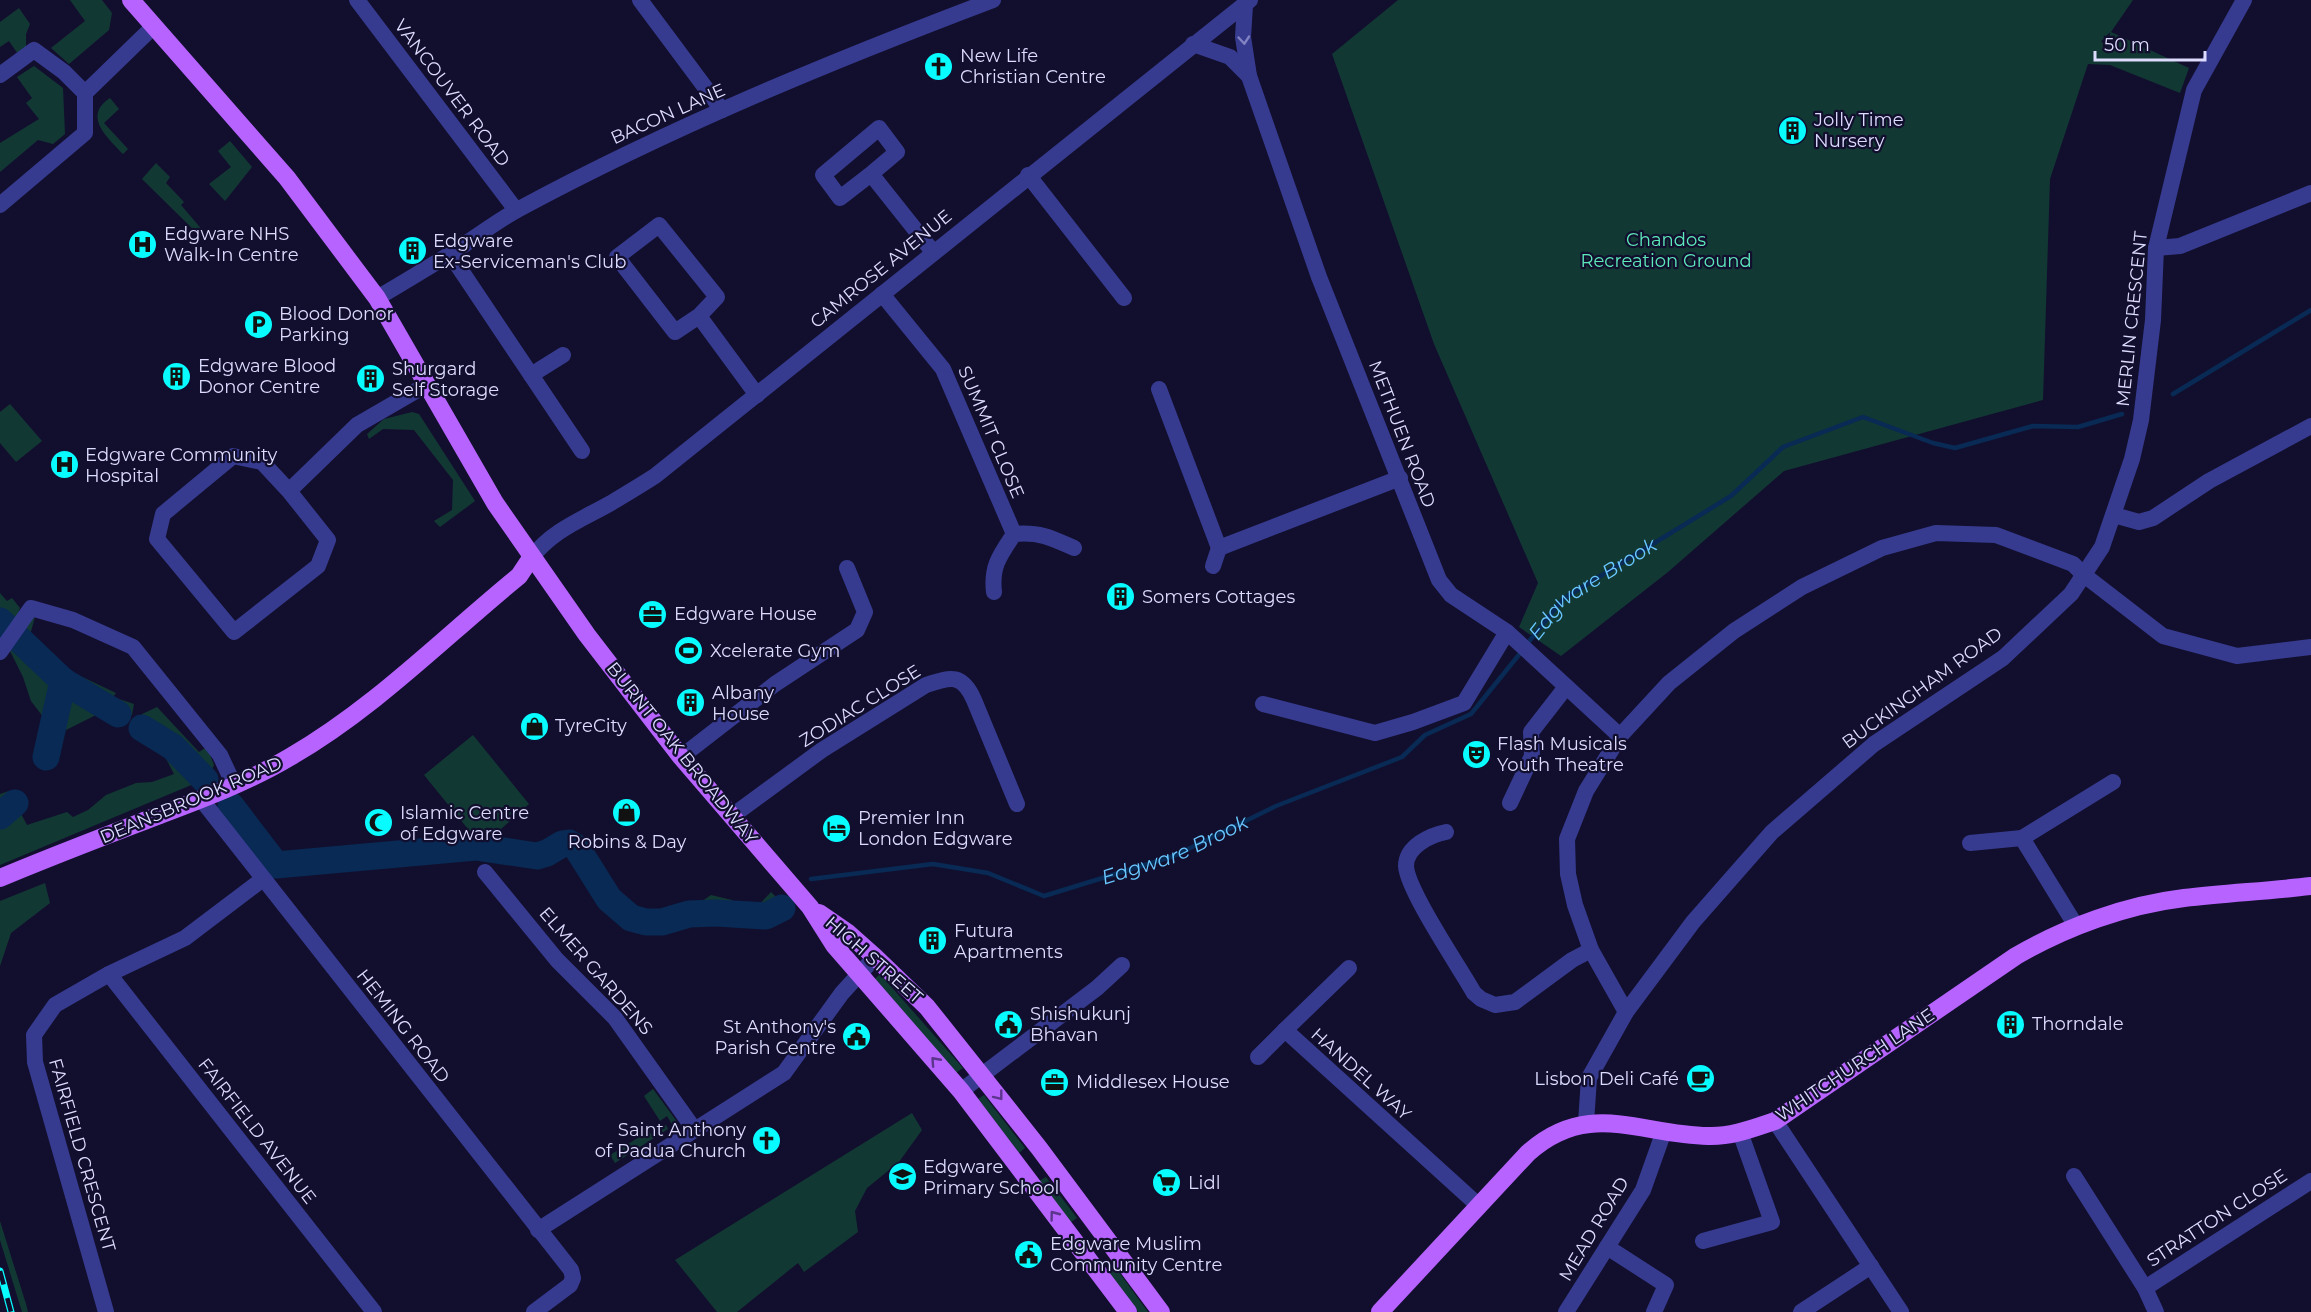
<svg xmlns="http://www.w3.org/2000/svg" width="2311" height="1312" font-family="Montserrat,sans-serif">
<style>
.green{fill:#123834}
.lines{fill:none;stroke-linecap:round;stroke-linejoin:round}
.stream{stroke:#082a54;stroke-width:4.5}
.river{stroke:#082a54;stroke-width:27}
.minor{stroke:#373b90;stroke-width:16}
.major{stroke:#b763ff;stroke-width:18}
.rail-casing{stroke:#08fbff;stroke-width:7}
.rail{stroke:#120f2e;stroke-width:4.5;stroke-dasharray:14;stroke-linecap:butt}
.oneway{stroke:#8283c2}
.oneway2{stroke:#5c358c}
.labels{text-anchor:middle;dominant-baseline:central;stroke-width:4.5;stroke-linejoin:round;paint-order:stroke}
.poi-label{font-size:18px;fill:#dddcff;stroke:#120f2e;text-anchor:start}
.street-label{font-size:18px;fill:#dddcff;stroke:#120f2e}
.park-label{font-size:18px;fill:#5deabb;stroke:#120f2e}
.water-label{font-size:20px;font-style:italic;fill:#6ac7ff;stroke:#120f2e}
</style>
<rect width="100%" height="100%" fill="#120f2e"/>
<!-- green -->
<g class="green">
<path d="M70,0H102L112,13L109,30L69,64L51,48L85,21Z"/>
<path d="M1398,0H2133L2111,32L2189,68L2180,93L2110,65L2088,64L2050,179L2043,400L1784,471L1668,572L1561,656L1519,627L1538,583L1434,344L1332,54Z"/>
<path d="M19,8L30,24L26,34V49L18,54L9,41L0,47V22Z"/>
<path d="M34,66L63,88L65,134L53,144L38,140L0,172V143L39,119L26,103L32,98L17,77Z"/>
<path d="M110,98L119,109L104,123L128,149L123,154C108,138 82,116 110,98Z"/>
<path d="M230,141L252,167L225,201L209,184L231,167L218,151Z"/>
<path d="M156,163L170,177L166,183L184,202L181,205L204,232L201,237L142,179Z"/>
<path d="M10,404L42,441L16,462L0,443V412Z"/>
<path d="M412,412L419,414L475,501L440,527L434,521L452,510L453,480L414,430L383,429L369,439L367,434L384,419Z"/>
<path d="M0,593L7,601L12,598L20,608L15,621L0,642Z"/>
<path d="M35,617L30,635L54,654L51,662L116,693L113,697L134,704L132,715C118,723 110,722 96,715L62,732L47,764L42,759L41,742L47,722L31,701L23,677L8,647L21,628Z"/>
<path d="M157,707L199,752L207,747L214,765L208,778L0,865V794L9,791L27,825L67,812L73,817L88,810L106,795L136,783L152,782L174,774L159,745L138,733L142,714Z"/>
<path d="M473,735L529,804L483,845L534,848L566,838L579,839L633,909L661,914L686,912L711,895L732,900L739,910L756,908L771,892L790,911L775,918L696,921L669,928L629,924L569,846L544,861L464,853L437,854L378,866L326,867L273,870L269,866L342,857L344,861L389,856L456,845H481L424,775Z"/>
<path d="M45,883L50,903L11,933L0,966V901Z"/>
<path d="M880,974L963,1068L956,1073L875,979Z"/>
<path d="M653,1089L678,1123L673,1126L667,1116L660,1121L644,1096Z"/>
<path d="M984,1095L1025,1148L1019,1153L978,1099Z"/>
<path d="M912,1113L922,1130L899,1162L867,1188L855,1211L858,1232L804,1272L798,1263L737,1312H717L675,1260Z"/>
<path d="M666,1125L668,1129L615,1163L610,1155L649,1131L651,1134Z"/>
<path d="M1046,1177L1077,1218L1071,1222L1039,1181Z"/>
<path d="M0,1221L26,1304L28,1312H22L0,1240Z"/>
<path d="M1116,1268L1148,1312H1138L1109,1273Z"/>
</g>
<g class="lines">
<!-- stream -->
<g class="stream">
<path d="M2173,394L2311,310"/>
<path id="s1" d="M1527,644L1563,599L1731,496L1783,447L1863,417L1933,443L1955,448L2033,426L2078,427L2122,414"/>
<path id="s2" d="M811,879L933,864L988,873L1044,896L1174,856L1276,806L1402,757L1425,735L1471,714L1522,651"/>
</g>
<!-- river -->
<g class="river">
<path d="M0,621L63,681L118,714"/>
<path d="M142,728L173,747L205,780"/>
<path d="M46,757L63,681"/>
<path d="M231,806L276,865L476,847L537,856L547,853L562,844L569,843L577,848L609,899L631,918L646,922H662L689,914L716,913L766,916L782,908"/>
<path d="M0,816L15,803"/>
</g>
<!-- minor -->
<g class="minor">
<path d="M357,0L516,210"/>
<path d="M640,0L722,110"/>
<path d="M1245,5L1243,37L1249,76L1319,277L1439,580L1451,595L1507,632L1620,736"/>
<path d="M1193,44L1230,57L1249,76"/>
<path d="M0,75L34,50L64,72L85,93"/>
<path d="M871,174L840,198L823,175L879,128L897,152L871,174L933,252"/>
<path d="M1028,175L1124,298"/>
<path d="M0,205L85,133V93L154,26"/>
<path d="M2156,248L2180,246L2311,193"/>
<path d="M450,254L582,451"/>
<path d="M882,294L943,369L1014,534"/>
<path d="M377,298C403,283 429,267 455,251C476,237 497,221 519,209C671,127 832,61 993,0"/>
<path d="M699,316L675,332L617,257L659,225L717,297L699,316L757,395"/>
<path d="M531,375L563,355"/>
<path d="M1159,389L1219,548L1400,478"/>
<path d="M289,491L262,462L233,456L163,514L157,539L234,632L318,566L328,540L289,491L357,425L426,385"/>
<path d="M2114,515L2139,522L2153,518L2209,481L2311,426"/>
<path d="M531,558C553,530 581,520 611,503C626,494 641,485 655,476L1250,0"/>
<path d="M1213,566L1219,548"/>
<path d="M994,592C991,566 1000,555 1014,534C1040,532 1050,537 1074,548"/>
<path d="M0,652L31,608L73,620L133,647L220,755L234,785"/>
<path d="M1263,704L1375,733L1413,722L1464,703L1507,632"/>
<path d="M681,757L775,684L857,630L865,612L847,568"/>
<path d="M201,799L571,1270L573,1278L570,1285L534,1312"/>
<path d="M1510,803L1532,756L1531,732L1566,687"/>
<path d="M732,816L822,750L926,685C951,677 962,673 974,700L1017,804"/>
<path d="M1446,832C1431,835 1406,846 1406,866C1407,890 1460,968 1474,993L1481,999L1495,1005L1515,1002L1572,960L1591,950"/>
<path d="M1970,843L2022,838"/>
<path d="M485,872L557,960L615,1018L694,1129"/>
<path d="M2076,926L2022,838L2113,782"/>
<path d="M1349,968L1285,1030L1479,1206"/>
<path d="M109,974L374,1312"/>
<path d="M1626,1012L1591,950L1575,905L1568,874L1567,839L1586,791L1620,736L1669,683L1734,631L1802,587L1882,548L1936,533L1996,535L2073,564L2084,575L2163,636L2237,656L2311,647"/>
<path d="M1258,1057L1285,1030"/>
<path d="M961,1091L1097,988L1122,965"/>
<path d="M1775,1121L1901,1312"/>
<path d="M1586,1123L1589,1078L1626,1012L1693,922L1772,832L1874,744L2003,658L2071,594L2102,547L2132,459L2141,420L2153,320L2156,248L2194,90L2244,0"/>
<path d="M2074,1176L2145,1288L2156,1312"/>
<path d="M538,1230L784,1073L842,993L875,957"/>
<path d="M1703,1241L1772,1222L1740,1132"/>
<path d="M1607,1247L1666,1285L1654,1312"/>
<path d="M2145,1288L2311,1181"/>
<path d="M106,1312L35,1062L34,1035L55,1005L109,974L185,938L263,879"/>
<path d="M1566,1312L1643,1190L1664,1131"/>
<path d="M1801,1312L1871,1266"/>
</g>
<!-- major -->
<g class="major">
<path d="M131,0L287,178L377,298L495,503L587,635L681,757L810,907L834,945L961,1091L1128,1312"/>
<path d="M0,878C52,856 105,836 157,816C202,799 248,782 290,757C375,708 444,637 519,576L531,558"/>
<path d="M819,913L848,933L875,957L927,1007L1039,1148L1161,1312"/>
<path d="M1380,1312L1528,1153C1588,1099 1640,1135 1708,1136C1731,1137 1754,1128 1775,1121L2016,956C2066,927 2126,905 2184,898C2226,893 2269,891 2311,886"/>
</g>
<defs>
<path id="rail" d="M0,1271L11,1312"/>
</defs>
<!-- rail casing -->
<use href="#rail" class="rail-casing"/>
<!-- rail -->
<use href="#rail" class="rail"/>
</g>
<!-- one-way arrows -->
<defs><path id="oneway-chevron" d="M-2-3.5L2.5 0L-2 3.5" fill="none" stroke-width="1.6" stroke-linecap="round" stroke-linejoin="round" transform="scale(1.5)"/></defs>
<use class="oneway" href="#oneway-chevron" transform="translate(1244 40) rotate(85)"/>
<g class="oneway2">
<use href="#oneway-chevron" transform="translate(935 1061) rotate(-132)"/>
<use href="#oneway-chevron" transform="translate(999 1096) rotate(52)"/>
<use href="#oneway-chevron" transform="translate(1054 1215) rotate(-127)"/>
</g>
<!-- icons -->
<defs>
<symbol id="church-disc" viewBox="-11 -11 22 22"><circle r="9.5" fill="#08fbff" stroke="#120f2e"/><path d="M-1.2-6h2.4v3.5h3.3v2.4h-3.3V6h-2.4V-.1h-3.3v-2.4h3.3Z" fill="#111"/></symbol>
<symbol id="building-disc" viewBox="-11 -11 22 22"><circle r="9.5" fill="#08fbff" stroke="#120f2e"/><path d="M-4-6H4V6H1V3H-1V6H-4ZM-2.5-4.3h1.7v1.8h-1.7ZM.8-4.3h1.7v1.8H.8ZM-2.5-1h1.7V.8h-1.7ZM.8-1h1.7V.8H.8Z" fill="#111"/></symbol>
<symbol id="hospital-disc" viewBox="-11 -11 22 22"><circle r="9.5" fill="#08fbff" stroke="#120f2e"/><path d="M-5-5h3v3.5h4V-5h3V5h-3V1.5h-4V5h-3Z" fill="#111"/></symbol>
<symbol id="parking-disc" viewBox="-11 -11 22 22"><circle r="9.5" fill="#08fbff" stroke="#120f2e"/><path d="M-3.5-5.5H1a3.5 3.5 0 0 1 0 7H-1V5.5H-3.5ZM-1-3.4V-.6H.8a1.4 1.4 0 0 0 0-2.8Z" fill="#111"/></symbol>
<symbol id="office-disc" viewBox="-11 -11 22 22"><circle r="9.5" fill="#08fbff" stroke="#120f2e"/><path d="M-6-3h4V-5.5h4V-3h4V5H-6ZM-1-4.5V-3h2v-1.5ZM-6 0V1H6V0Z" fill="#111"/></symbol>
<symbol id="stadium-disc" viewBox="-11 -11 22 22"><circle r="9.5" fill="#08fbff" stroke="#120f2e"/><path d="M0-5a6.5 5 0 1 0 0 10a6.5 5 0 1 0 0-10ZM-3.5-1.8h7v3.6h-7Z" fill="#111"/></symbol>
<symbol id="shop-disc" viewBox="-11 -11 22 22"><circle r="9.5" fill="#08fbff" stroke="#120f2e"/><path d="M-5-2.5h2.3a2.7 3.5 0 0 1 5.4 0H5L5.5 6h-11ZM-1.5-2.5h3a1.5 2.3 0 0 0-3 0Z" fill="#111"/></symbol>
<symbol id="theatre-disc" viewBox="-11 -11 22 22"><circle r="9.5" fill="#08fbff" stroke="#120f2e"/><path d="M-5-5.5Q0-4 5-5.5V0Q5 5 0 6Q-5 5-5 0ZM-3.3-2.5H-1v1.5H-3.3ZM1-2.5H3.3v1.5H1ZM-2.8 1Q0 5.5 2.8 1Z" fill="#111"/></symbol>
<symbol id="mosque-disc" viewBox="-11 -11 22 22"><circle r="9.5" fill="#08fbff" stroke="#120f2e"/><path d="M3.5-4.9A6 6 0 1 0 3.5 4.9A5 5 0 1 1 3.5-4.9Z" fill="#111"/></symbol>
<symbol id="hotel-disc" viewBox="-11 -11 22 22"><circle r="9.5" fill="#08fbff" stroke="#120f2e"/><path d="M-6-4.5h1.5V1H6V5H4.5V3h-9V5H-6ZM-4 0a1.8 1.8 0 1 1 3.6 0ZM.5 0V-2.5h3Q6-2.5 6 0Z" fill="#111"/></symbol>
<symbol id="civic-disc" viewBox="-11 -11 22 22"><circle r="9.5" fill="#08fbff" stroke="#120f2e"/><path d="M-.6-6.5H3V-4.5H.6V-3L4-1V1h2V6H-6V1h2V-1L-.6-3ZM-1.2 2.5V6h2.4V2.5Z" fill="#111"/></symbol>
<symbol id="cafe-disc" viewBox="-11 -11 22 22"><circle r="9.5" fill="#08fbff" stroke="#120f2e"/><path d="M-5.5-4.5H6V0H3Q3 3.5 0 3.5H-2.5Q-5.5 3.5-5.5 0ZM3-3.2v2h1.7v-2ZM-6 4.5H4V6H-6Z" fill="#111"/></symbol>
<symbol id="school-disc" viewBox="-11 -11 22 22"><circle r="9.5" fill="#08fbff" stroke="#120f2e"/><path d="M0-5L7-2L0 1L-7-2ZM-4 1L0 2.5L4 1V4Q0 6-4 4Z" fill="#111"/></symbol>
<symbol id="supermarket-disc" viewBox="-11 -11 22 22"><circle r="9.5" fill="#08fbff" stroke="#120f2e"/><path d="M-6-5.5h2.5l.6 2H6L4.5 2H-2.5L-4.4-4H-6ZM-1.5 3.2a1.3 1.3 0 1 0 .1 0ZM3 3.2a1.3 1.3 0 1 0 .1 0Z" fill="#111"/></symbol>
</defs>
<g fill-rule="evenodd">
<use href="#church-disc" x="922" y="50" width="33" height="33"/>
<use href="#building-disc" x="1776" y="114" width="33" height="33"/>
<use href="#hospital-disc" x="126" y="228" width="33" height="33"/>
<use href="#building-disc" x="396" y="234" width="33" height="33"/>
<use href="#parking-disc" x="242" y="308" width="33" height="33"/>
<use href="#building-disc" x="160" y="360" width="33" height="33"/>
<use href="#building-disc" x="354" y="362" width="33" height="33"/>
<use href="#hospital-disc" x="48" y="448" width="33" height="33"/>
<use href="#building-disc" x="1104" y="580" width="33" height="33"/>
<use href="#office-disc" x="636" y="598" width="33" height="33"/>
<use href="#stadium-disc" x="672" y="634" width="33" height="33"/>
<use href="#building-disc" x="674" y="686" width="33" height="33"/>
<use href="#shop-disc" x="518" y="710" width="33" height="33"/>
<use href="#theatre-disc" x="1460" y="738" width="33" height="33"/>
<use href="#shop-disc" x="610" y="796" width="33" height="33"/>
<use href="#mosque-disc" x="362" y="806" width="33" height="33"/>
<use href="#hotel-disc" x="820" y="812" width="33" height="33"/>
<use href="#building-disc" x="916" y="924" width="33" height="33"/>
<use href="#civic-disc" x="992" y="1008" width="33" height="33"/>
<use href="#building-disc" x="1994" y="1008" width="33" height="33"/>
<use href="#civic-disc" x="840" y="1020" width="33" height="33"/>
<use href="#cafe-disc" x="1684" y="1062" width="33" height="33"/>
<use href="#office-disc" x="1038" y="1066" width="33" height="33"/>
<use href="#church-disc" x="750" y="1124" width="33" height="33"/>
<use href="#school-disc" x="886" y="1160" width="33" height="33"/>
<use href="#supermarket-disc" x="1150" y="1166" width="33" height="33"/>
<use href="#civic-disc" x="1012" y="1238" width="33" height="33"/>
</g>
<g class="labels">
<!-- poi labels -->
<g class="poi-label">
<text x="960" y="56">New Life<tspan x="960" dy="21">Christian Centre</tspan></text>
<text x="1814" y="120">Jolly Time<tspan x="1814" dy="21">Nursery</tspan></text>
<text x="164" y="234">Edgware NHS<tspan x="164" dy="21">Walk-In Centre</tspan></text>
<text x="433" y="241">Edgware<tspan x="433" dy="21">Ex-Serviceman's Club</tspan></text>
<text x="279" y="314">Blood Donor<tspan x="279" dy="21">Parking</tspan></text>
<text x="198" y="366">Edgware Blood<tspan x="198" dy="21">Donor Centre</tspan></text>
<text x="392" y="369">Shurgard<tspan x="392" dy="21">Self Storage</tspan></text>
<text x="85" y="455">Edgware Community<tspan x="85" dy="21">Hospital</tspan></text>
<text x="1142" y="597">Somers Cottages</text>
<text x="674" y="614">Edgware House</text>
<text x="710" y="651">Xcelerate Gym</text>
<text x="712" y="693">Albany<tspan x="712" dy="21">House</tspan></text>
<text x="555" y="726">TyreCity</text>
<text x="1497" y="744">Flash Musicals<tspan x="1497" dy="21">Youth Theatre</tspan></text>
<text x="400" y="813">Islamic Centre<tspan x="400" dy="21">of Edgware</tspan></text>
<text x="858" y="818">Premier Inn<tspan x="858" dy="21">London Edgware</tspan></text>
<text x="627" y="842" text-anchor="middle">Robins &amp; Day</text>
<text x="954" y="931">Futura<tspan x="954" dy="21">Apartments</tspan></text>
<text x="1030" y="1014">Shishukunj<tspan x="1030" dy="21">Bhavan</tspan></text>
<text x="2032" y="1024">Thorndale</text>
<text x="836" y="1027" text-anchor="end">St Anthony's<tspan x="836" dy="21">Parish Centre</tspan></text>
<text x="1679" y="1079" text-anchor="end">Lisbon Deli Café</text>
<text x="1076" y="1082">Middlesex House</text>
<text x="746" y="1130" text-anchor="end">Saint Anthony<tspan x="746" dy="21">of Padua Church</tspan></text>
<text x="923" y="1167">Edgware<tspan x="923" dy="21">Primary School</tspan></text>
<text x="1188" y="1183">Lidl</text>
<text x="1050" y="1244">Edgware Muslim<tspan x="1050" dy="21">Community Centre</tspan></text>
</g>
<!-- street labels -->
<g class="street-label">
<text transform="translate(452 93) rotate(53)">VANCOUVER ROAD</text>
<text transform="translate(668 114) rotate(-24)">BACON LANE</text>
<text transform="translate(881 269) rotate(-39)">CAMROSE AVENUE</text>
<text transform="translate(2132 319) rotate(-84)">MERLIN CRESCENT</text>
<text transform="translate(991 432) rotate(67)">SUMMIT CLOSE</text>
<text transform="translate(1402 434) rotate(69)">METHUEN ROAD</text>
<text transform="translate(1922 688) rotate(-36)">BUCKINGHAM ROAD</text>
<text transform="translate(860 706) rotate(-32)">ZODIAC CLOSE</text>
<text transform="translate(682 753) rotate(51)">BURNT OAK BROADWAY</text>
<text transform="translate(191 800) rotate(-23)">DEANSBROOK ROAD</text>
<text transform="translate(874 960) rotate(41)">HIGH STREET</text>
<text transform="translate(596 971) rotate(49)">ELMER GARDENS</text>
<text transform="translate(403 1026) rotate(52)">HEMING ROAD</text>
<text transform="translate(1855 1065) rotate(-34)">WHITCHURCH LANE</text>
<text transform="translate(1361 1074) rotate(42)">HANDEL WAY</text>
<text transform="translate(257 1131) rotate(52)">FAIRFIELD AVENUE</text>
<text transform="translate(82 1155) rotate(74)">FAIRFIELD CRESCENT</text>
<text transform="translate(2217 1218) rotate(-33)">STRATTON CLOSE</text>
<text transform="translate(1594 1229) rotate(-59)">MEAD ROAD</text>
</g>
<!-- park labels -->
<g class="park-label">
<text x="1666" y="240">Chandos<tspan x="1666" dy="21">Recreation Ground</tspan></text>
</g>
<!-- water labels -->
<g class="water-label">
<text stroke="none"><textPath href="#s1" startOffset="87">Edgware Brook</textPath></text>
<text stroke="none"><textPath href="#s2" startOffset="378">Edgware Brook</textPath></text>
</g>
</g>
<!-- scale -->
<path d="M2095 51v9h110v-9" fill="none" stroke="#dddcff" stroke-width="3"/>
<text x="2104" y="51" font-size="18" fill="#dddcff" stroke="#120f2e" stroke-width="4.5" paint-order="stroke">50 m</text>
</svg>
